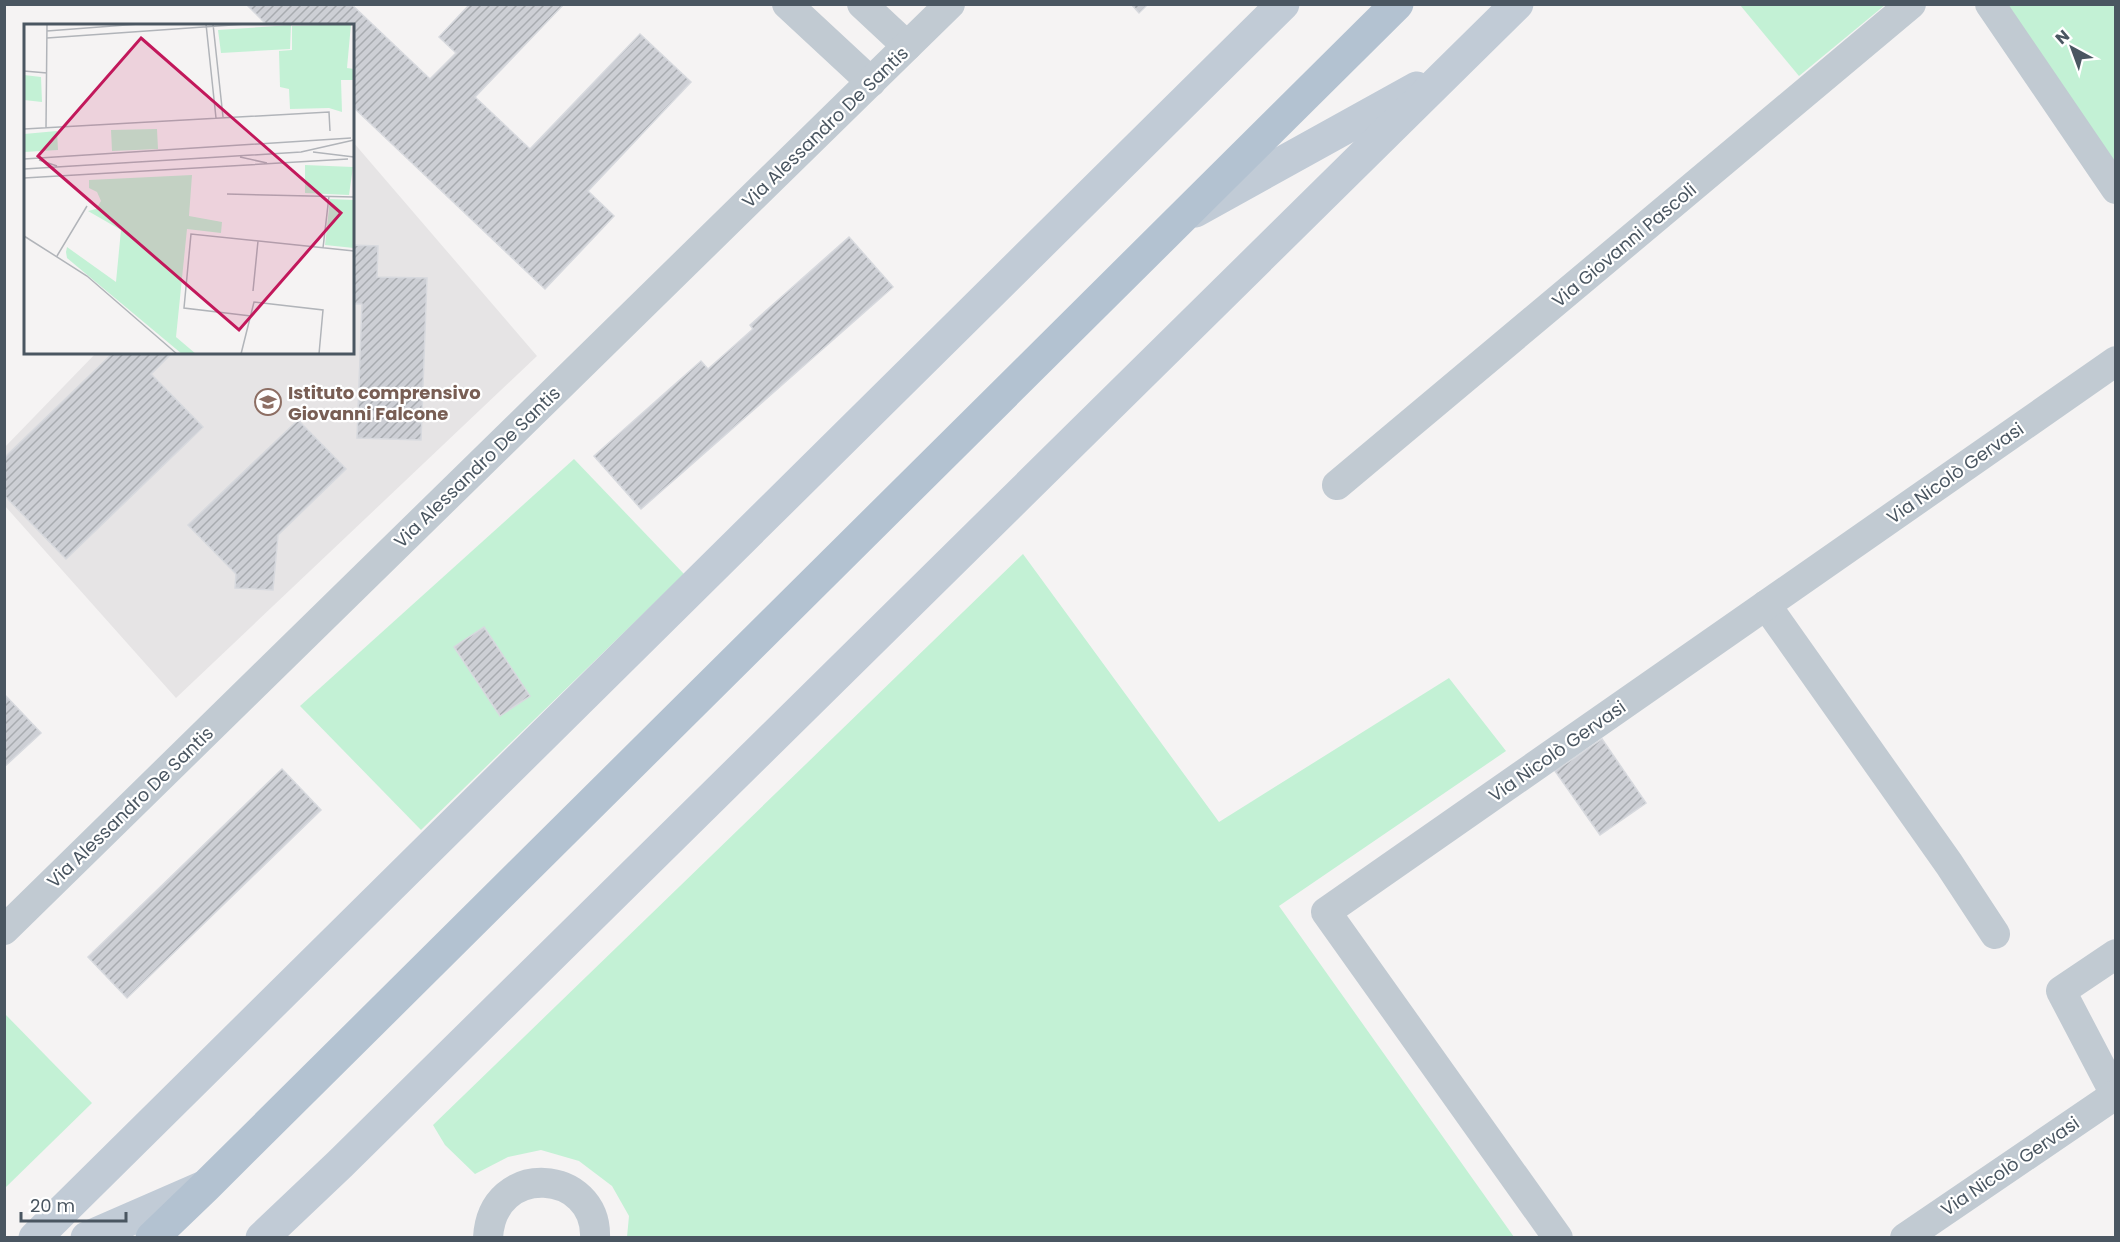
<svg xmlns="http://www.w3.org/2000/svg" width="2120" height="1242" font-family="Poppins,sans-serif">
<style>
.education{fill:#e6e4e5}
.green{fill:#c3f1d5}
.building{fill:url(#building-hatch);stroke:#d7d9de;stroke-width:1.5}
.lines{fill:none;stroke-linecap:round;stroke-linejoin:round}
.street{stroke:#c1cad2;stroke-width:30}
.secondary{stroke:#c1cbd6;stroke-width:33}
.primary{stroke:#b3c2d1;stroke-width:33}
.labels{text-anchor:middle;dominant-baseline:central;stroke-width:4.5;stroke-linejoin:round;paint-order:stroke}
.street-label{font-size:18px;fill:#4a5661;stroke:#fff}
.education-label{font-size:18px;font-weight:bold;fill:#785e54;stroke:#fff;text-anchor:start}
.inset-road{fill:none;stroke:#b1b4b9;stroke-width:1.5}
.view{fill:#c2185b;fill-opacity:0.15;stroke:#c2185b;stroke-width:3}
.inset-edge{fill:none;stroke:#4a5661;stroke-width:3}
</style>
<defs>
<pattern id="building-hatch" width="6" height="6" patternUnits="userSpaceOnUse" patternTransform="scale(1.5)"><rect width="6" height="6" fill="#cdcfd5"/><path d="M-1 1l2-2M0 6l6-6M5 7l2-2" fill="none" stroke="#a8abb0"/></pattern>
</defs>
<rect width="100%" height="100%" fill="#f5f3f3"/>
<!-- education -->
<path class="education" d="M353,142L537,356L176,698L5,506L4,448L96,353L352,352Z"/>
<!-- green -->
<g class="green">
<path d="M1740,5H1885L1799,76Z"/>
<path d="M2004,5H2115V164Z"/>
<path d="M574,459L684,574L421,830L300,706Z"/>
<path d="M1023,554L1219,822L1449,678L1506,751L1279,906L1514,1237H627L629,1216L612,1186L579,1161L541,1150L508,1157L475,1174L445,1145L433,1125Z"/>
<path d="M5,1014L92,1103L5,1188Z"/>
</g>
<!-- building -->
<g class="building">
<path d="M246,4H351L430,79L456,53L439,37L470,4H564L475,97L530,149L640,34L691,82L588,191L614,216L545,289L352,106V26H268Z"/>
<path d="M1131,4H1148L1139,13Z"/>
<path d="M849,237L893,287L641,509L594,456L701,361L708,369L753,329L750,325Z"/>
<path d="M352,245L378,246L377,277L427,278L421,440L357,438L362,304H352Z"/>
<path d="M114,352H173L151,374L203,427L66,559L4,495V458Z"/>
<path d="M298,420L346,469L278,535L273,590L235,588L236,574L188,525Z"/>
<path d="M484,627L530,696L500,716L454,647Z"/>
<path d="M4,694L41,733L4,767Z"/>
<path d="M1602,739L1646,803L1600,835L1555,771Z"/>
<path d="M282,769L321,810L127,998L88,957Z"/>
</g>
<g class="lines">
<!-- street -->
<g class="street">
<path d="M787,4L871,82"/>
<path d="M862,4L907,46"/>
<path d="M1990,4L2116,189"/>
<path d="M1337,485L1911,4"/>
<path d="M1766,605L1949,864L1995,934"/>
<path d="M4,930L950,4"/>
<path d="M2116,954L2061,991L2116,1096"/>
<path d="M488,1238C492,1160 598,1169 595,1238"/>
<path d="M1558,1238L1326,912L2116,361"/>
<path d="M1905,1238L2115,1095"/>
</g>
<!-- secondary -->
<g class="secondary">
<path d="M1195,211L1417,88"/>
<path d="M35,1238L1283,4"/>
<path d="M87,1238L204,1187"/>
<path d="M262,1238L340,1164L1517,4"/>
</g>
<!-- primary -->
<path class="primary" d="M152,1238L206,1186L1397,4"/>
</g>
<!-- icons -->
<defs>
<symbol id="school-ring" viewBox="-11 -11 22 22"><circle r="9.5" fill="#fff" stroke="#8d6e63" stroke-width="1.5"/><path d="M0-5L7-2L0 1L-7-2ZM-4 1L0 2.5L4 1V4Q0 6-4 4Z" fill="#8d6e63"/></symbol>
</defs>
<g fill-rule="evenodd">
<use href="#school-ring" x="253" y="387" width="30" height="30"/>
</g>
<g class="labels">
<!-- street labels -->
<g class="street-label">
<text transform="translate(825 127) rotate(-44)">Via Alessandro De Santis</text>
<text transform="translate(1624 245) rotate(-40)">Via Giovanni Pascoli</text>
<text transform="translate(477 467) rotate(-44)">Via Alessandro De Santis</text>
<text transform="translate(1955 473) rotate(-35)">Via Nicolò Gervasi</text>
<text transform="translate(1557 751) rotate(-35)">Via Nicolò Gervasi</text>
<text transform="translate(130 807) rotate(-44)">Via Alessandro De Santis</text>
<text transform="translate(2010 1166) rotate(-34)">Via Nicolò Gervasi</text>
</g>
<!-- education labels -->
<g class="education-label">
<text x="288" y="392">Istituto comprensivo<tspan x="288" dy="21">Giovanni Falcone</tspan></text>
</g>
</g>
<!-- overview -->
<g transform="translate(24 24)">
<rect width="330" height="330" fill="#f5f3f3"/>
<path d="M327,0L323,44L330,45V56H317L318,88L305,84L266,85L265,65L256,63L255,27L268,26V2ZM267,1L266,25L197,29L194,6ZM0,51L17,53L18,78L0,76ZM133,105L134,125L88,127L87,106ZM33,107L34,126L0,128V110ZM281,141L329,143L325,171L281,169ZM168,151L165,192L198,198L197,209L163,205L152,313L172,330H158L43,234L42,228L43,223L92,258L97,206L64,187L72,185L77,177L73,168L65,164V156ZM306,175L330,176V224L301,221Z" fill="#c3f1d5"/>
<path class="inset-road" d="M182,0L192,94M189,0L199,93M23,7L115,0M23,14L222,0M0,47L23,49M22,104L23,0M0,105L305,88L306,107M289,128L330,133M216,133L243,139M0,135L327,114M15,136L33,142M0,145L277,128L330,116M0,154L324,135M203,170L330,173M0,212L63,252L153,330M299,224L305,172M33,232L63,182M229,267L234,217M227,292L160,284L167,210L330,227M217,330L230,278L299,286L295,330"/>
<path class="view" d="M117,14L317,189L215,306L14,132Z"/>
<rect width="330" height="330" class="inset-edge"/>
</g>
<!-- border -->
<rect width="2120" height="1242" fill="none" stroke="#4a5661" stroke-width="12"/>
<!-- north arrow -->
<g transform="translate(2072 48) rotate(319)" stroke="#ffffff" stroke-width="4.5" paint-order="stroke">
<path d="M0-4.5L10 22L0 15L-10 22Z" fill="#4a5661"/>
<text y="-9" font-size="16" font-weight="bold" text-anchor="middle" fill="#4a5661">N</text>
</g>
<!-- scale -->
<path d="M21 1212v9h105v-9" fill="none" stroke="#4a5661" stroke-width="3"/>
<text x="30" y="1212" font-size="18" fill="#4a5661" stroke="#ffffff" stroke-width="4.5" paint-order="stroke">20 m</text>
</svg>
